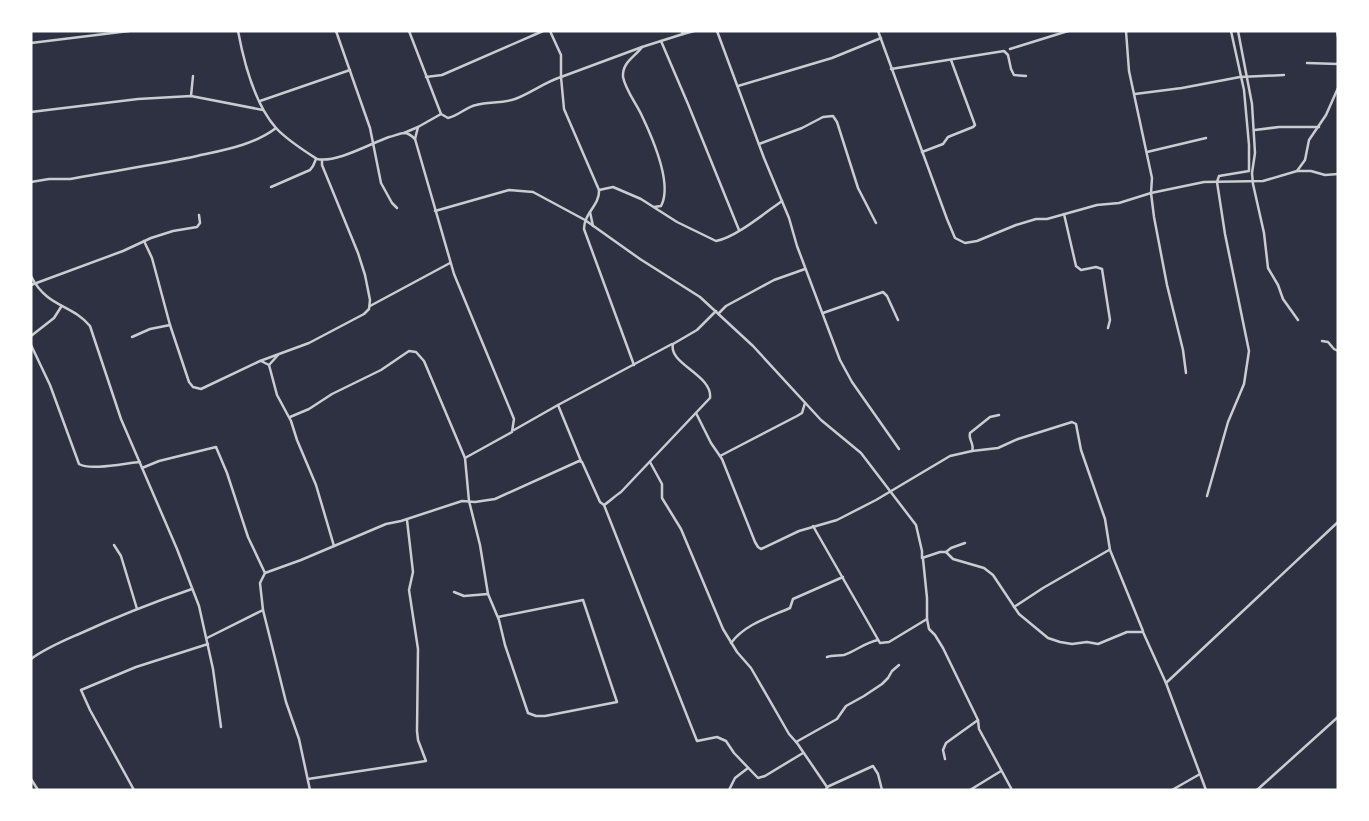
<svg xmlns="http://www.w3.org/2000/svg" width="1369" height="821" font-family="Inter,sans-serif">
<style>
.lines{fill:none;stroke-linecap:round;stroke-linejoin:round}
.minor{stroke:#caccd0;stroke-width:2.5}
</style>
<rect width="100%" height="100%" fill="#2d3142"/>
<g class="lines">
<!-- minor -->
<g class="minor">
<path d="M238,31C244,63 254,103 276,128C287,140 303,150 317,159C337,163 369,144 389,137C394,136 400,133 404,133C409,133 412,136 415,139"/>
<path d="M336,31L370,128L381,183L392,203L397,208"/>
<path d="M409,31L441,114L448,118C458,116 466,107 476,105C489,101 501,104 515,99C531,93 545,82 561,77V55L550,31"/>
<path d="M682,31L683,34L694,31"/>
<path d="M717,31L764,158L789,218L797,246L840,360L852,382L899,449"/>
<path d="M878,31L947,219L955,238L965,243L977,241L1016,225L1036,219H1047L1097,205L1119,203L1151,193L1204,182L1263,181L1297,171H1311L1325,175L1338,174"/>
<path d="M1126,31L1129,71L1152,178L1151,193L1154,217L1167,285L1183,350L1186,373"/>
<path d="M1238,31L1252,104L1255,153L1252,173L1253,184L1264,233L1268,268L1278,285L1283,299L1298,320"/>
<path d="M1337,31L1338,37"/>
<path d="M661,41L688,104L739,230"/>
<path d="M31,43L129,31"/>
<path d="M642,47C635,57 622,62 623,77C626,91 636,103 642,116C652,137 673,184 661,206L654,207"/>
<path d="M1010,49L1068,31"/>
<path d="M1307,63L1338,64"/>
<path d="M891,69L1004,51L1008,55L1011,69L1014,75L1026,76"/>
<path d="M426,77L442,75L543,31"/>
<path d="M738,86L832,58L881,38"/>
<path d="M1135,94L1182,88L1240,77L1284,75"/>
<path d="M191,96L193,76"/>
<path d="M260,101L350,70"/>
<path d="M31,112L138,99L191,96L263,110"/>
<path d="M418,127L415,139L454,274L514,419L512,432L465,458"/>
<path d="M1255,130L1279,127H1319"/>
<path d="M404,133L418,127L441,114"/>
<path d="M759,144L802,128L823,117L833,116L837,122L858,188L876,223"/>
<path d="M922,152L943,144L948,137L973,127L975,125L951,60"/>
<path d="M1147,152L1206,138"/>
<path d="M1297,171L1305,160L1309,140L1326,115L1338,88"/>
<path d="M31,182L49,179H70C112,171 155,165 197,156C224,150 254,145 276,128"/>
<path d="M271,187L310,170L313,166L316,159"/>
<path d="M599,190L613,187L641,199L677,222L716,241C735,238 766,212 782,201"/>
<path d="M435,211L509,190L533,192L585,220L640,259L700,297L753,346L821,420L861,453L916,525L922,551V558L940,552H946L953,559L984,568L993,575L1019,614L1048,638L1060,642L1072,644L1087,642L1098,644L1127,632H1143L1166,683L1206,790"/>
<path d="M590,212L593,226"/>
<path d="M1064,214L1076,266L1081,270L1096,267L1102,269L1110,320L1108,328"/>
<path d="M144,241L152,258L170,325L189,382L193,387L201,389L260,361L309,343L364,314L369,309L370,300L365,275L358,253L322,165V160"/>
<path d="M31,276C47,308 72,304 90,326L121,419L177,549L199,606L213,669L221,727"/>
<path d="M31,285L123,251L151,238L173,231L197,227L200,223L199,215"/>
<path d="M370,306L450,263"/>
<path d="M719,313L726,306L774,280L805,269"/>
<path d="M823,313L883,292L887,296L898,320"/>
<path d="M31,336L54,318L61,307"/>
<path d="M132,337L150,329L170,325"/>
<path d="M1322,341L1328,342L1334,349L1338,351"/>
<path d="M31,345L50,385L79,464C90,471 126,463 140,462"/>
<path d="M261,361L269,365L277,395L291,421L297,440L316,485L334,546"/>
<path d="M269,365L278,355"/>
<path d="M634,365L584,229C584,213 600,205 599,190L564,109L561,77L642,47L683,34"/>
<path d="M696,413L711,443L722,459L755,542L758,547L761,549L799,531L837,520L876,500L950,456L972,451L998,448L1018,439L1072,422L1076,424L1081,450L1105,519L1110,550L1143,631"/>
<path d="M290,417L309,409L332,394L381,370L409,351L416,352L424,361L465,458L469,501L480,545L488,594L499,620L505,645L528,713L536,716H545L617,702L583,600L498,617"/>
<path d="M514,430L558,405"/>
<path d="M972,451C975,444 968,440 970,433L990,417L999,415"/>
<path d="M720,456L797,416L802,413L805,403"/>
<path d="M581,461L558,405L672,344"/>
<path d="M650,462L662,484V498L681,529L723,629L737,652L751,668L789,734L797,743L827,787L826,790"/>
<path d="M142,468L159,461L216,447L227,473L248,537L265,573"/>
<path d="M1207,496L1228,422L1244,384L1249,351L1225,234L1217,182L1219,176L1249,171V145L1244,90L1231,31"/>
<path d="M604,505L697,741L717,737L726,741L734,753L758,778L765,776L803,753"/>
<path d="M813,526L880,643L889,642L927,619"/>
<path d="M114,545L121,556L137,609"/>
<path d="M946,552L951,548L965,543"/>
<path d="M923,559L927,598V619L929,629L935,635L943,648L978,720L979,729L1012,790"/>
<path d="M454,592L464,596L488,594"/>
<path d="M1014,607L1043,588L1109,550"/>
<path d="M207,638L263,610"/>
<path d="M731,643C745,624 770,617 790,608L793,599L843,577"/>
<path d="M827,657C833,655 839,656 844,655C856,651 866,642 878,640"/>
<path d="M31,659C46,648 63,641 79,634C116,617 154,602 192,589"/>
<path d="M1166,683L1338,522"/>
<path d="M796,742L837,719L846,706L864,696L882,684L888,678L892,671L899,665"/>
<path d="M945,759L943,750L946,743L978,720"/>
<path d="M31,779L38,790"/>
<path d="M308,779L426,761L418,740L417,731L418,649L409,590L413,572L407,520"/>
<path d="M827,787L873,766L878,774L882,790"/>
<path d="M134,790L90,710L81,690L136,667L208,644"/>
<path d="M310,790L299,739L286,702L263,610L260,583L265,573L301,560L386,524L401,521L462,501L475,502L495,499L579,461L582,462L600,502L604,505C610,501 615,496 621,492L710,398C713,375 668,364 673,344L697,330L716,311"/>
<path d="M729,790L735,778L748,768"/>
<path d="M970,790L1001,771"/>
<path d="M1172,790L1200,774"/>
<path d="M1257,790L1338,717"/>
</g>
</g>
<!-- border -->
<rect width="1369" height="821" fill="none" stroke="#ffffff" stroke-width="65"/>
</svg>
